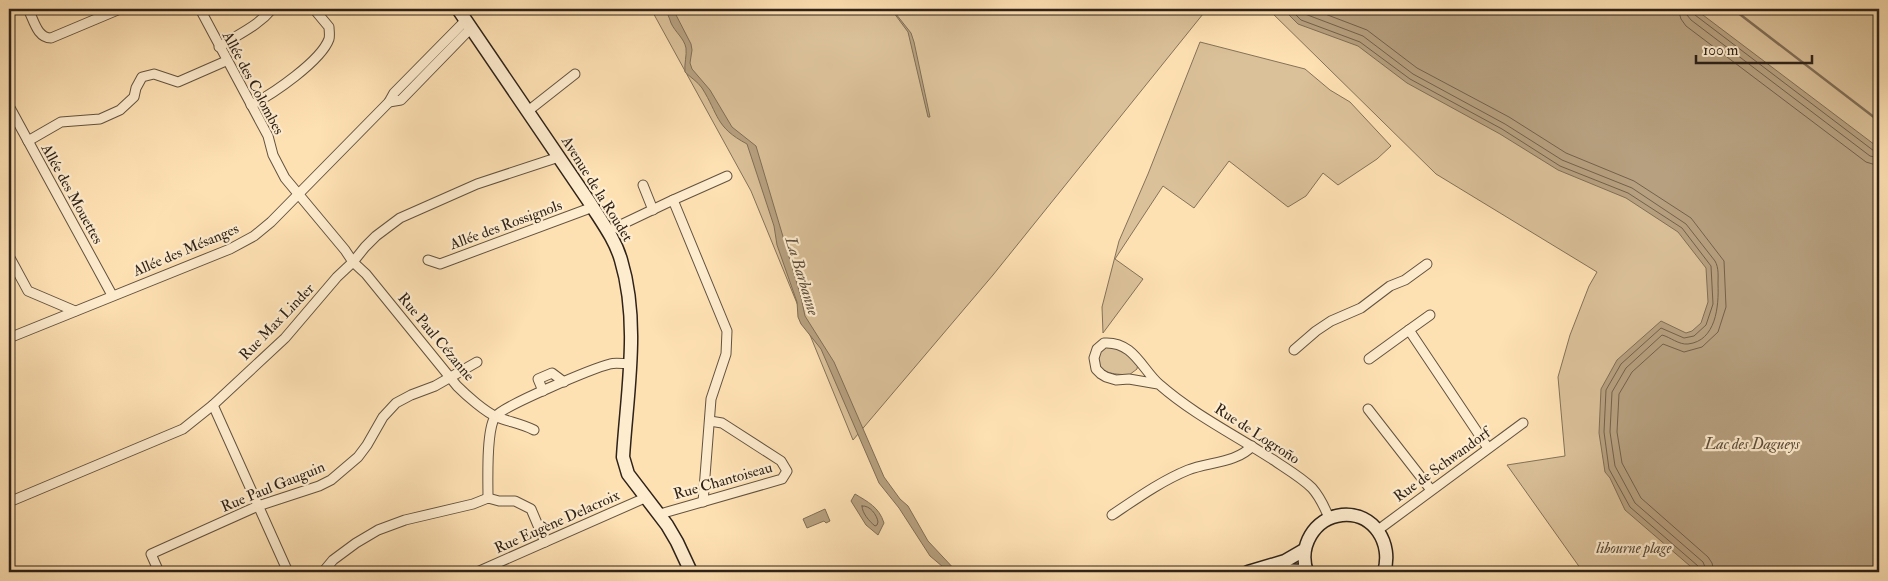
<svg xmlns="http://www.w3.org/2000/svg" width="1888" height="581" font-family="'IM FELL Double Pica',serif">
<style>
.green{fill:#dbc199;stroke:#847259}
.water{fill:#b7a07f;stroke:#806e56}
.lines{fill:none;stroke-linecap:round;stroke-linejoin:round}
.shore{stroke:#72614c;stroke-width:1}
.stream{stroke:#806e56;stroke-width:2.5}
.street-casing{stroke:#625240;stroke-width:11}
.secondary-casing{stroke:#2e2219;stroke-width:15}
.street{stroke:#feecce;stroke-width:9}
.secondary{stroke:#feecce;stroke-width:12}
.labels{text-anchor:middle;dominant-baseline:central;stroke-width:4.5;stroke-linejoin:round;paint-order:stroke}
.street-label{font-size:15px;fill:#2e2219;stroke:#feecce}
.park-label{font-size:15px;font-style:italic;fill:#594a39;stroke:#feecce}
.water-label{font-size:16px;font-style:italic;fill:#5e4e3d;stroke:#feecce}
</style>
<rect width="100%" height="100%" fill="#fee1b3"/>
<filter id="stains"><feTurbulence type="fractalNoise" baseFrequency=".004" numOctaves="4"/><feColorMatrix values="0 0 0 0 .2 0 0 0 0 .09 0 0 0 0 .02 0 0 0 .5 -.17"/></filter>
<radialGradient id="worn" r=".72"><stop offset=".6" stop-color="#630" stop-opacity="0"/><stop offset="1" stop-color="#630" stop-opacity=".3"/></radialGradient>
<!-- green -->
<g class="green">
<path d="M651,9H1207L993,275L853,440L751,191Z"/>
<path d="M1268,9H1879V572H1583L1507,465L1565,456L1558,377L1570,335L1589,286L1597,272L1436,174Z"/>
<path d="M1200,42L1305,69L1330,90L1350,102L1391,146L1377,159L1338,185L1323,173L1306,196L1288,207L1229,161L1194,208L1163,186L1115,259L1143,279L1103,333L1102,307L1119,241L1148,174Z"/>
<path d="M1105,346H1117L1138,363L1137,369L1129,375C1118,374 1099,375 1098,360C1098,353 1100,350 1105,346Z"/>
</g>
<!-- water -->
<g class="water">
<path d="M664,9H672L674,11L691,44L692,50L690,63L692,69L710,90L732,127L756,146L801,297L805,316L834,362L884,477L900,499L908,506L928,541L957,572H949L930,556L899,508L879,483L821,349L801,324L798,317L797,302L777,245L774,226L747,144C715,127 719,115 702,88C698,82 690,77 685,72C684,64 687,55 686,48C684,38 675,32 671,23C669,17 668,14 664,9Z"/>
<path d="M891,9H892L911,33L914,42L930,117H928L908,32Z"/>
<path d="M1283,9H1695L1879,148V572H1697L1625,510L1610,478L1605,472L1599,433L1601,389L1617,360L1661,321L1686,333L1692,331L1701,323L1708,302L1706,268L1678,232L1626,198L1558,170L1500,134L1407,83L1358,46L1298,24Z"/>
<path d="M855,494C868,502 879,507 884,523L878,535L866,525L851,501Z"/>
<path d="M825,509L830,521L826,523L824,521L807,528L803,519Z"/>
</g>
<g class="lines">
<!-- shore -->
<g class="shore">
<path d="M1290,9L1301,20L1360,42L1410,79L1502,129L1560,166L1628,193L1682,228L1711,266L1713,304L1706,325L1694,336L1684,338L1661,328L1621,364L1606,390L1604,432L1609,469L1630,507L1698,566L1700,572"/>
<path d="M1299,9L1305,14L1363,36L1413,74L1505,124L1562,160L1632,188L1686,224L1715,261C1719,268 1718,276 1718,284C1719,306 1716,341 1688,344C1679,345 1670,337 1662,335L1626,368L1612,392L1610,432L1615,466L1635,503L1703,562L1707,572"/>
<path d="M1312,9L1367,30L1417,68L1509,117L1566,153L1634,181L1691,218L1724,261L1726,307L1718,332L1702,347L1684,352L1663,344L1632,372L1619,394L1617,432L1622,463L1641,498L1708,557L1712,563L1714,572"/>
<path d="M1678,9L1681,19L1686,26L1866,162L1879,166"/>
<path d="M1686,9L1687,15L1691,20L1870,156L1879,158"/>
<path d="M1692,9L1695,15L1874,151L1879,152"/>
<path d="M862,506C870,505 877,515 878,522L877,525L875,526C869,521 862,513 862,506Z"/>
</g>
<!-- stream -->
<path class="stream" d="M1733,9L1879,121"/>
<defs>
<g id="street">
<path d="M28,9C34,20 37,38 51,38L120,9"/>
<path d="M200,9L268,136L273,155L285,178L345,250L353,262L366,274L457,386C466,395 485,412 497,417C510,422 522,424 534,430"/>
<path d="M219,47C238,34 257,27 272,9"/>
<path d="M389,102L401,100L471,28"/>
<path d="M251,105C273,94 321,61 329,39C330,35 329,30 329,27L314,9"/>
<path d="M9,106L112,295"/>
<path d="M528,111L575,74"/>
<path d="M28,141L61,122L100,119L120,110L134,97L136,88L142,77L154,74L178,82L226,61"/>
<path d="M643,185L653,210"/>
<path d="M673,200L727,176"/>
<path d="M608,231L673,200L727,331L726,354L711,399L703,502"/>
<path d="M9,256L28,291L75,311"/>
<path d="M428,260L440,264L593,207"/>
<path d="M1409,330L1430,315"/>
<path d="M9,338L230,249L254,236L271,222L389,102L394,93L466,20"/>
<path d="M1294,350L1316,331L1331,321L1361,308L1390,286L1405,280L1427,264"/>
<path d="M1369,359L1409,330L1488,448"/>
<path d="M1158,384L1129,379L1116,380L1106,377L1101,374L1096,369L1094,358L1097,349L1104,343C1134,341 1142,370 1160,385C1193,414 1235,435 1272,459C1285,468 1301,477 1312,488C1320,497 1325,508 1329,518"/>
<path d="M543,391L538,379L552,373L564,382"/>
<path d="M213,405L288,572"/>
<path d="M1368,409L1431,490"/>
<path d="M488,498C488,480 486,431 495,417C502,406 594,368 610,364C616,362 623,364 630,364"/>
<path d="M9,502L183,429L213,405L285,338L337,277L353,262L365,247L376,236L400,218L477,184L559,157"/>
<path d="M660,514L782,479L787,471L781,461L722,423L710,421"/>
<path d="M1112,515C1136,499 1161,481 1188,470C1208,462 1237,463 1252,446"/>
<path d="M1378,530L1523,423"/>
<path d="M159,572L151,554L258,506L319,486L331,480L358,457L367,445L383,417L396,403L411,395L435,386L477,362"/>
<path d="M323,572L333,560L356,543L378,530L405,520L473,504L488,498L499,501H515L531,509L545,542"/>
<path d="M477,572L647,497"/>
</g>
<g id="secondary">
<path d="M458,9L590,203C601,221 615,239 621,260C640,323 627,392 623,457L628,474L667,525L677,542L691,572"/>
<path d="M1271,570L1306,571"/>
<path d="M1248,572L1285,561L1304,550"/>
<path d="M1307,572C1298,547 1314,518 1342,515C1374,512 1393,544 1384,572"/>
</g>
</defs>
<!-- street casing -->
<use href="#street" class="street-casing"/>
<!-- secondary casing -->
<use href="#secondary" class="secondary-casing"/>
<!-- street -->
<use href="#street" class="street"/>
<!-- secondary -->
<use href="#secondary" class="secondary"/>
</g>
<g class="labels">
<!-- street labels -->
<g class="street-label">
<text transform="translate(253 83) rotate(62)">Allée des Colombes</text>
<text transform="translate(597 189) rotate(58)">Avenue de la Roudet</text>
<text transform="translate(72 194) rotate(61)">Allée des Mouettes</text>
<text transform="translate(506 225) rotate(-20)">Allée des Rossignols</text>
<text transform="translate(186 250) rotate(-23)">Allée des Mésanges</text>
<text transform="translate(277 322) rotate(-46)">Rue Max Linder</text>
<text transform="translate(436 337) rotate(50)">Rue Paul Cézanne</text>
<text transform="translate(1257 434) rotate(33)">Rue de Logroño</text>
<text transform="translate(1442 465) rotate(-36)">Rue de Schwandorf</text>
<text transform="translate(723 481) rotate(-16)">Rue Chantoiseau</text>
<text transform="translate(273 487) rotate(-22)">Rue Paul Gauguin</text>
<text transform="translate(557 522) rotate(-24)">Rue Eugène Delacroix</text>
</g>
<!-- park labels -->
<g class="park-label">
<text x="1634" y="548">libourne plage</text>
</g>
<!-- water labels -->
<g class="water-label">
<text transform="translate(802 276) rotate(73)">La Barbanne</text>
<text x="1752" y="444">Lac des Dagueys</text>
</g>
</g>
<!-- margin -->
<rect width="1888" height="581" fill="none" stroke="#fee1b3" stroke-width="30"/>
<rect x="10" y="10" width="1868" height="561" fill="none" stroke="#2e2219" stroke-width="2.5"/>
<rect x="15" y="15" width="1858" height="551" fill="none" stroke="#2e2219"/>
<!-- scale -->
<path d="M1696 55v8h116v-8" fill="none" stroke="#2e2219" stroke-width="2.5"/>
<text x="1703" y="55" font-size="15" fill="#2e2219" stroke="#feecce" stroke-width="4" paint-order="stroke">100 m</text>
<rect width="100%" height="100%" filter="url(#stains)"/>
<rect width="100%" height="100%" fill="url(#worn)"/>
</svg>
